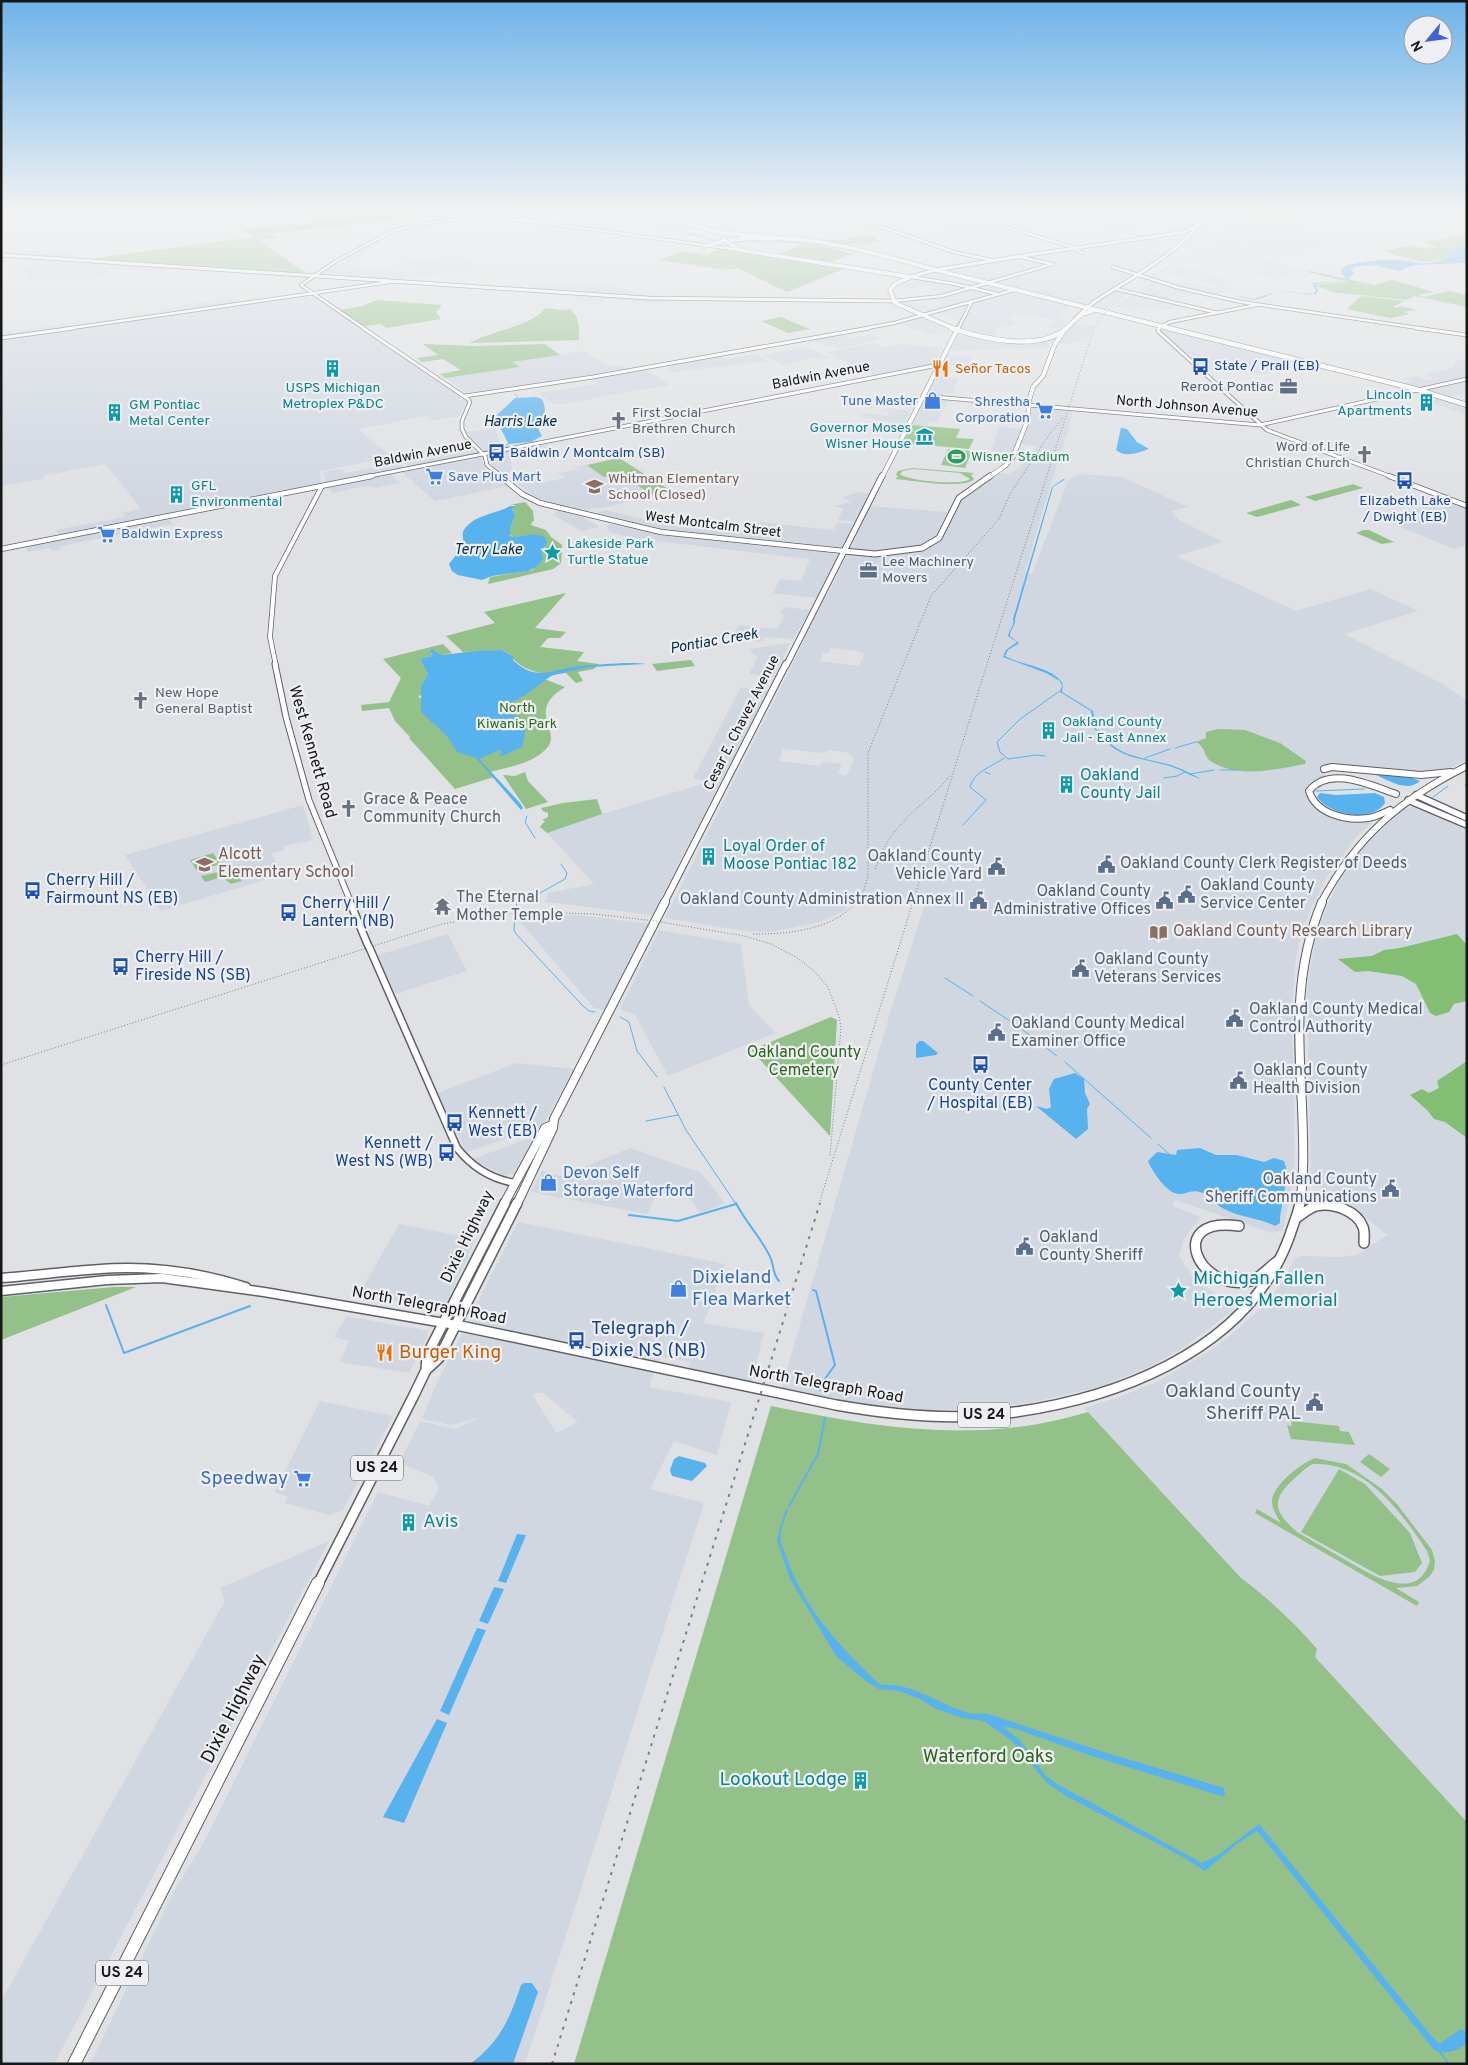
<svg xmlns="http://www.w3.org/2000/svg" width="1468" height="2065" font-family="Overpass,sans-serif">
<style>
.built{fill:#d1d7e1;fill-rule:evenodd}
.green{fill:#94c189;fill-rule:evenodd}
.forest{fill:#82bf73}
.water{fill:#58b2ee}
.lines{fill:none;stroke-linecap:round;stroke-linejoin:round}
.stream-far1{stroke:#58b2ee;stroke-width:1}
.stream{stroke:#58b2ee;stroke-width:2}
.tertiary-far5-casing{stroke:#5e6063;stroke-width:4}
.tertiary-far4-casing{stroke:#5e6063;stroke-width:4.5}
.tertiary-far3-casing{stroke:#5e6063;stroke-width:5.5}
.tertiary-far2-casing{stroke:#5e6063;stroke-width:7}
.tertiary-far1-casing{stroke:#5e6063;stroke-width:9}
.tertiary-casing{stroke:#5e6063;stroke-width:11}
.secondary-far3-casing{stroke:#5e6063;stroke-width:4}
.secondary-far2-casing{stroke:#5e6063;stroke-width:4.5}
.secondary-far1-casing{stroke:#5e6063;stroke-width:6}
.secondary-casing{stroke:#5e6063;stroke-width:8}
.primary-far6-casing{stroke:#5e6063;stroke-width:4.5}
.primary-far5-casing{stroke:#5e6063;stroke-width:5}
.primary-far4-casing{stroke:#5e6063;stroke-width:7}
.primary-far3-casing{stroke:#5e6063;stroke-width:8}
.primary-far2-casing{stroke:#5e6063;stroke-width:10}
.primary-far1-casing{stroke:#5e6063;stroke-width:12}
.primary-casing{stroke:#5e6063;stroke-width:14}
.trunk-far1-casing{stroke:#5e6063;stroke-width:5}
.trunk-casing{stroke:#5e6063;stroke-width:5.5}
.motorway-casing{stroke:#5e6063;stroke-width:5}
.tertiary-far5{stroke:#fff;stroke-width:2.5}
.tertiary-far4{stroke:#fff;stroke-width:3}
.tertiary-far3{stroke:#fff;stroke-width:4}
.tertiary-far2{stroke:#fff;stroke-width:5}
.tertiary-far1{stroke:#fff;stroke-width:6}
.tertiary{stroke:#fff;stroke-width:8}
.secondary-far3{stroke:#fff;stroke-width:2.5}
.secondary-far2{stroke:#fff;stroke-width:3}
.secondary-far1{stroke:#fff;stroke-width:4.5}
.secondary{stroke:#fff;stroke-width:5.5}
.primary-far6{stroke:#fff;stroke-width:3}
.primary-far5{stroke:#fff;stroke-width:4}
.primary-far4{stroke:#fff;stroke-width:5}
.primary-far3{stroke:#fff;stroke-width:6}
.primary-far2{stroke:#fff;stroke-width:8}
.primary-far1{stroke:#fff;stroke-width:9}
.primary{stroke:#fff;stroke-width:12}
.trunk-far1{stroke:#fff;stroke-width:4}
.trunk{stroke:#fff;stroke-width:4.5}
.motorway{stroke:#fff;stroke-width:4}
.rail-far1{stroke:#7e7f81;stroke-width:1;stroke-dasharray:1 2;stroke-linecap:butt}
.rail{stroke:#7e7f81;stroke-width:2;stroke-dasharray:3 6;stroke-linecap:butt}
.tertiary-bridge-casing{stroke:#5e6063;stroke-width:9;stroke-linecap:butt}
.motorway-bridge-casing{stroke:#5e6063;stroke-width:5;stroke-linecap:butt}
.tertiary-bridge{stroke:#fff;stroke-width:6}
.motorway-bridge{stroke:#fff;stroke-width:4}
.labels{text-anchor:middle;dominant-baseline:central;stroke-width:4.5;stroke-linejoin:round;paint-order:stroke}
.far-transit-label{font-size:14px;fill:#164399;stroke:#edeff2;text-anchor:start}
.far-food-label{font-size:14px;fill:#c56008;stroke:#edeff2;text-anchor:start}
.far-street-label{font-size:14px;fill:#171718;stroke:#edeff2}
.far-service-label{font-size:14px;fill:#4e5e75;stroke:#edeff2;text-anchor:end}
.far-culture-label{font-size:14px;fill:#0d838f;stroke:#edeff2;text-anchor:start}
.far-shop-label{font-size:14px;fill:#366cbe;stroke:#edeff2;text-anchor:end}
.far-worship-label{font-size:14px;fill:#5b616d;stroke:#edeff2;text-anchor:start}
.far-leisure-label{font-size:14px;fill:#27864d;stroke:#edeff2;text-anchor:start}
.far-education-label{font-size:14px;fill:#785e54;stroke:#edeff2;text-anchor:start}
.far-park-label{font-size:14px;fill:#2d661b;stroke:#edeff2}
.far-water-label{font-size:15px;font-style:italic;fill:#052d45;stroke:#edeff2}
.shield{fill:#edeff2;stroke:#575859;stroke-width:1}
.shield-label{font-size:15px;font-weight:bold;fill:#171718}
.street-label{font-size:16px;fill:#171718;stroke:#edeff2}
.culture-label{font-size:16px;fill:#0d838f;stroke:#edeff2;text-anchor:start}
.worship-label{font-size:16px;fill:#5b616d;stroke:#edeff2;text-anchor:start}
.education-label{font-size:16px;fill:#785e54;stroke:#edeff2;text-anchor:start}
.service-label{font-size:16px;fill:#4e5e75;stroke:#edeff2;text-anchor:start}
.transit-label{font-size:16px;fill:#164399;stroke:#edeff2;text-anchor:start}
.park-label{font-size:16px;fill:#2d661b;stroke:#edeff2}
.shop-label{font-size:16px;fill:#366cbe;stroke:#edeff2;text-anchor:start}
.near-shop-label{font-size:19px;fill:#366cbe;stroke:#edeff2;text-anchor:start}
.near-culture-label{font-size:19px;fill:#0d838f;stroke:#edeff2;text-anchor:start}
.near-transit-label{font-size:19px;fill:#164399;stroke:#edeff2;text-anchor:start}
.near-food-label{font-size:19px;fill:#c56008;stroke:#edeff2;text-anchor:start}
.near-service-label{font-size:19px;fill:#4e5e75;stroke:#edeff2;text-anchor:end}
.near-street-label{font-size:19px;fill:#171718;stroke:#edeff2}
.near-park-label{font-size:19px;fill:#2d661b;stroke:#edeff2}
</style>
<rect width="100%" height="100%" fill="#dfe1e4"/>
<!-- built -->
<g class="built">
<path d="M1146,211H1207L1194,224Z"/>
<path d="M1233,215L1281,219L1291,226L1338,239L1326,241L1339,244L1270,257L1235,242L1268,260L1304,271L1274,279L1253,273L1269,269L1256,265L1248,264L1230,267L1212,261L1194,264L1183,261L1211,242L1214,243L1222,234L1228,235L1223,230L1233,226L1226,224Z"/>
<path d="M976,225L989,228H1005L986,230L991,233L986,234L987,235H998L1007,237L1023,235L1027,237H1021L1023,242L1016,245L976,242L969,243L945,239L927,241L916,238L940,233L950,234L940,229Z"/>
<path d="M1128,226L1143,230L1111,237L1092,232Z"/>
<path d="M1199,230H1208L1212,232L1195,247L1182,245Z"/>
<path d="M1159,237H1172L1179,240L1150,250L1163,254L1081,308L1072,306L1065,308L1073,310L1060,316L1064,317L1061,320L1067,322L1055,332L1052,331L1055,330L1054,328L1045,326L1053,325L1056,320L1011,312L1009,313L1017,315L1005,319L1018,323L1005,327L999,326L995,337H984L955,327L958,319L936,313L945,310L934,312L919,309L903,306L897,301L907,300L932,308L936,307L933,306L941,303L926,297L943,295L929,290L938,287L925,285L916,289L895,287L926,273L1035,254Z"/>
<path d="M10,249L46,253L70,251L86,258L1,254V251Z"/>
<path d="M371,249L373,250L349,262L359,268L421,272L426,276L396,280L320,274L359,250Z"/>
<path d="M456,255L482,269L429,276L416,268L394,266L409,262Z"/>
<path d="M74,261L182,268L151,272L110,269L94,279L84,280L31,279L21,267Z"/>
<path d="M1180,265L1215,276L1235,282L1217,286L1167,274Z"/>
<path d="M1152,281L1168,286L1198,294L1167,300L1136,292Z"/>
<path d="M1190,282L1213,289L1223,286L1235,290L1213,295L1177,285Z"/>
<path d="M550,284L571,286L598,284L620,285L617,288L634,290L632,292L646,295L656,293L664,298L532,290L533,285Z"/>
<path d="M1116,291L1127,292L1104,311L1090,307Z"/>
<path d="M557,293L668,300L667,302L654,303L627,302L629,300L610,298L593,307L571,295L556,297L552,296Z"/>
<path d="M1134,294L1179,304L1169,310H1159L1146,307L1134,311L1115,306Z"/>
<path d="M311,295L384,342L466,400L467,403L460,416L432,421L426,417L432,415L358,429L392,457L320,471L321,484L60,537L56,530L125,517L122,513L141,509L105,464L42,476L44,479L1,486V338Z"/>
<path d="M235,298L240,302L164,314L159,310L184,307L182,305Z"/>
<path d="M918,318L938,325L949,332H938L936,335L924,334L920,332L925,329L914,330L900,323Z"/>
<path d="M66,324L68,327L1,337V333Z"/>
<path d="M1073,324L1093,326L1090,335L1087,339L1078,342L1060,344L1059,340Z"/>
<path d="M1163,329H1169L1291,359L1271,368V374L1203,370L1160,330Z"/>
<path d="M844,334L852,338L871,334L882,339L838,348L832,346L828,347L812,339Z"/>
<path d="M958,335L993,340H1051L1049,347L950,351Z"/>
<path d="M874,343L883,347L899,344L943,348L933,364L874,375L825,352Z"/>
<path d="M806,347L831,358L811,359L783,365L762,355Z"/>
<path d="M583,351L610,366L620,365L628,369L469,395L445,378L519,367L511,362Z"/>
<path d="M756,354L771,361L672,372L666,369L671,367L667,365L720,356L728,359Z"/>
<path d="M946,355L972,357L968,367L952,365L947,377L958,378L953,393L944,392L942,396V398H948L938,422L930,421L927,426L912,425Z"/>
<path d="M1457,359L1467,361V393L1450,397L1427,389L1459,381L1456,380L1422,388L1401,383L1411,381L1404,379L1416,376L1427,380L1433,378L1424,374L1452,368Z"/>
<path d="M643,369L671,385L555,405L538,393L599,384L591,379Z"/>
<path d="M1439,397L1467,406V415L1426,401Z"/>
<path d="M1035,406L1073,408L1068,431L1045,502L1025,573L1032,574L1068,481L1078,474L1122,477L1188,507L1171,511L1179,520L1223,542L1176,556L1296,611L1371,589L1418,611L1344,634L1441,683L1467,700V760L1449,769L1434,774L1320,766L1326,776H1337L1317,780L1307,789L1308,797L1312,802L1330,814L1376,818L1354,840L1327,877L1311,908L1299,943L1295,966L1292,1005L1295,1173L1283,1230L1273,1233L1175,1200L1173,1206L1201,1217L1184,1239L1179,1256L1192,1275L1234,1309L1227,1315L1183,1348L1151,1366L1098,1387L1034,1402L978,1409L895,1410L781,1390L890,1013L926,901L856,891L845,910L833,916L820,922L771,932L744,931L665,918L806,637L801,636L823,594H828L848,553L896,555L923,549L936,541L955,504L994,473L1009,474L1019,467L1037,446L1021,444L1031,417L1032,407ZM831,648L858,651L864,654L859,666L820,661L823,653H829ZM783,749L825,753L828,750L849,753L854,759L846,776L838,774L842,764L822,762L820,766L779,761Z"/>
<path d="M888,408L910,411L904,425L861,417L864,413L888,416L889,412L885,411Z"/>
<path d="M999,427L1022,429L1011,458L1002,465L970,450L991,452Z"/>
<path d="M495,429L502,449L485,452L466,432Z"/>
<path d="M464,442L477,454L411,467L404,463L448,453L441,447Z"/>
<path d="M541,443L548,448L510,457L512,470L509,473L501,474L490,462V455L497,452Z"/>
<path d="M479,456L482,458L485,469L508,486L435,501L402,472Z"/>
<path d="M619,458L673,492L602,508H592L584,512L538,498L512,480L533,478L542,483L566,478L555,471L560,473L578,469L575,467Z"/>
<path d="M398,463L405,468L326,484L324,472L341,469L346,473Z"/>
<path d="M390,474L401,483L376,488L365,486L333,493L327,487Z"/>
<path d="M859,492L870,494L857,522L838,520L843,509L835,506L851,502L842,497Z"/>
<path d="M1445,501L1467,509V545L1454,549L1382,519Z"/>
<path d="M870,506L947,512L936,535L921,546L881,552L850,550Z"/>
<path d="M559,510L581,516L600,527L581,531L553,515Z"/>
<path d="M605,510L663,524L753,533L760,522L833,530L837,523L855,524L841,549L655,530L591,515Z"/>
<path d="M168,519L174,524L60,546L61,549L52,551L50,548L28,552L26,547Z"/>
<path d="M610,524L654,533L837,552L839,555L817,598L773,593L780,579L801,581L810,559L647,540L611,533L606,528Z"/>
<path d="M784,607L811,610L793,639L765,637L761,642L731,639L739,625L777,629L785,615L780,614Z"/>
<path d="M790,643L774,677L749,674L757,658L749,649Z"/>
<path d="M741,687L768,691L652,915L546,902L548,893L594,884L547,833L602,814L709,782L693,778Z"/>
<path d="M303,805L313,840L283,846L284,850L271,854L284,874L161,911L125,855Z"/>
<path d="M1416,806L1467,829V1822L1084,1408L1119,1397L1158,1381L1207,1353L1232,1334L1263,1306L1278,1288L1296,1258L1301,1256L1338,1257L1357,1255L1387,1235L1365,1217L1311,1181L1307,992L1315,939L1327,906L1339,881L1363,847L1381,829L1406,808Z"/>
<path d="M545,915H577L649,924L605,1010L594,1008L518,919Z"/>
<path d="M659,930L741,944L749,1005L776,1033L668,1076L635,1015L620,1009Z"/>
<path d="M448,934L467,971L395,994L378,955Z"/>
<path d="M516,1063L574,1069L542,1127L466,1152L438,1093Z"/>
<path d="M535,1136L516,1174L502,1175L473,1159Z"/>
<path d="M630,1148L701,1173L725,1203L701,1213L680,1187L655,1197L647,1214L531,1192L542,1171L562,1176Z"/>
<path d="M518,1222L725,1264L704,1323L764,1333L751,1384L688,1368L690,1362L661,1357L651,1380L650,1387L731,1402L717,1455L674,1441L650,1489L704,1503L525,2064H90L174,1891L204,1842L378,1492L429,1506L439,1488L433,1477L399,1463L420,1421L456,1429L481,1417L451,1425L422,1419L435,1387ZM534,1393H543L578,1422L556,1433L533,1395Z"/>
<path d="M399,1224L476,1239L442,1311L360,1293Z"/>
<path d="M347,1316L428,1331L427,1338L409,1373L340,1362L349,1341L334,1337Z"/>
<path d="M320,1401L393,1416L343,1510L330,1515L285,1503L288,1497L275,1492Z"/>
<path d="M329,1541L54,2064H1V2001L225,1601L220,1588Z"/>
</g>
<!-- green -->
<g class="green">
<path d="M1238,211H1315L1281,218L1235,214Z"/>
<path d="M382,213L420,216L270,234L275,238L259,240L304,272L302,273L87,259L253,237L243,230L360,216H372L370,215Z"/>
<path d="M1467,234V242L1448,253L1449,256C1430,269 1405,257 1384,251L1411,245L1428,249L1438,247L1425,242Z"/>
<path d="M869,236L881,241L863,246L849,243L852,247L820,240C830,239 841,241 850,240L846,238Z"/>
<path d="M802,244L831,248L853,254L824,264L848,267L787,292L738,268L725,270L660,260L682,251L707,255L717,249L774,257Z"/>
<path d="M1310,271L1374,285L1392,280L1434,292L1419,295L1423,297L1450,291L1467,295V307L1415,296L1406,300L1332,292L1315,285L1350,282L1307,272Z"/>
<path d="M1361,296L1404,301L1393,307L1397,308L1401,306L1416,310L1404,312L1410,314L1390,318L1347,309Z"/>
<path d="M377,300L442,305L436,312L441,319L386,328L381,324L365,326L340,310L362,306Z"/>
<path d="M545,308L560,310L570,309C580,317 579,328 579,340L469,343C490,331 533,326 545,308Z"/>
<path d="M781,317L810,329L788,333L761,321Z"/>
<path d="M423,344L474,346L545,344L560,355L512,362L520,367L445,378L440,374L461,370L443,359L422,362L417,358L438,355Z"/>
<path d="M912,425L960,429L956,438L974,439L969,449L903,443Z"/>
<path d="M948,449L972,451L965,468L941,465Z"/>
<path d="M619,458L673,492L654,496L620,474L604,477L587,465Z"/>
<path d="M912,468L974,473L971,475L974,479C965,490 911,480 895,479L898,477L896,474L898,471ZM913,469L960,473L970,479C962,486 908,481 900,474L903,471Z"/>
<path d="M1353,484L1363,488L1315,501L1305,497Z"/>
<path d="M1291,500L1301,505L1257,517L1246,513Z"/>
<path d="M525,502L533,511L534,521L532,522L531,525L546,530L551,537L562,545L561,563L553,569L488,584L490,577L532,570L543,560L542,551L545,548V538C532,530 521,541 510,535V529L515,516L512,509L515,505H510Z"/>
<path d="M1364,530H1369L1394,542L1382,544L1356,533Z"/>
<path d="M566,593L535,628L566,632L560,638H548L540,647L584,652L577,661L599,664L594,669L578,672L583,681L576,683L566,673C548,676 527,673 513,659V656L501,650L463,652L446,636L495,623L484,612Z"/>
<path d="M443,644L452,653L442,655L432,649L429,650L433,656L419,659L423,662L428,674L421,686L422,695L418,696L465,746L472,710L539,677L565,687C524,712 564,731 546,749C532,764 508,767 490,772L494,777L455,789L409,738L410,737L395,721L389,708L362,711L361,705L389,702L401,678L383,659Z"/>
<path d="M691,660L695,666L657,671L652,664Z"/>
<path d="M1218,729L1245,730L1280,743L1306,761L1305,764C1276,769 1241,779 1212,762C1203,757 1207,748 1196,742L1206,738V732Z"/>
<path d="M525,772L528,781L548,802L526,809L503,775L515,776Z"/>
<path d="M597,799L602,814L547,833L540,827L545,821L542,820L548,817V813L543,811L541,808L563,803Z"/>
<path d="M213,853L221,864L197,871L190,860Z"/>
<path d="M232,869L242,881L231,884L222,877L205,882L201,876Z"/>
<path d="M831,1017L837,1020L830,1136L751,1050Z"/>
<path d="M114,1287H136L1,1340V1297Z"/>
<path d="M771,1406C878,1428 981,1445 1088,1412L1241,1578C1269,1599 1294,1622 1317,1649L1315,1657L1467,1822V2064H574Z"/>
<path d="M1291,1421L1339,1426L1340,1431L1349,1432L1355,1445L1291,1439L1287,1425L1292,1426Z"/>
<path d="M1369,1454L1390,1469L1381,1477L1360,1462Z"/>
<path d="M1315,1458L1346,1464L1382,1489L1397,1504L1432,1550L1435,1561L1434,1570L1429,1577L1417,1586L1396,1588L1419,1602L1417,1606L1255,1513L1257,1509L1281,1523C1277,1516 1272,1510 1272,1501C1272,1486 1301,1463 1315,1458ZM1313,1464C1365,1461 1402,1513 1427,1551L1430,1560C1418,1606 1368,1573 1344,1559C1328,1550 1313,1541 1297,1532C1274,1512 1270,1500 1295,1478C1301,1473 1306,1467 1313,1464Z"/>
<path d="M1339,1469L1365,1484L1410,1533L1422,1563L1415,1572L1380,1576L1301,1532Z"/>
</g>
<!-- forest -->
<g class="forest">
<path d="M1457,934L1467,945V1001L1454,1004L1449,1012L1436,1016L1430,1013L1416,984L1402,976L1368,971L1355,972L1338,959L1372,956L1384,950L1400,948Z"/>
<path d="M1467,1061V1138L1445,1122L1434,1119L1428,1111L1410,1095L1422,1089L1429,1093L1439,1088L1437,1081Z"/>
</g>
<!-- water -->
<g class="water">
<path d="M575,211L643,220L718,241L797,242L829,247L906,266L833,248L798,243L716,242L641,220Z"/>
<path d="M1467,242V262C1452,266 1409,261 1401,271L1381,267L1378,265L1354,267L1353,268L1354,269H1351L1354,273L1349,278L1352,281L1316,284L1318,291L1316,294C1305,296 1295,291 1284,291C1272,291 1268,297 1259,299C1251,301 1242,297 1235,295L1253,299L1279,291L1313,294L1316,290L1312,284L1313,283L1348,281L1341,272L1342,269L1347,265C1363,262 1382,259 1398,260C1419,261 1429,269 1449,256L1448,253Z"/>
<path d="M536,397L542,399C544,404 546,409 544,414C540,424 534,423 542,436L531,442L509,444L505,447L508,443L501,429L495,421L496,416L515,398Z"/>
<path d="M1121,428L1127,429L1137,442L1149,449C1138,453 1125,458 1116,450Z"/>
<path d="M1065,478L1064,480L1053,487L1015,619C1016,626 1010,629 1010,636L1019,643L1008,650L1005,656C1021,665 1048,666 1061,681C1064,684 1062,689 1062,692L1093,711L1096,729L1107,736C1113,758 1158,759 1176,767C1185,770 1193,775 1201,779C1192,777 1184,771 1175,768C1157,760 1112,759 1105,737L1094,729L1091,711L1060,692L1056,693L1060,691L1062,686L1060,681L1046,673L1003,657L1006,650L1017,642L1008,636C1009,629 1015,626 1013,619L1052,487Z"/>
<path d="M510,506H516L512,509L515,516L510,529V536C524,539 534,529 546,538L547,543L542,551L543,560L536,567L528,571L492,576L482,580L458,575L452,571L449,564C454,558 461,549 463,541C464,537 461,535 464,530C473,515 496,514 510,506Z"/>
<path d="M432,649L442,655L475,651L501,650L513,656V660C537,683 553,669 579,666C594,665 632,661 645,664L590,667L558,674L551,676L524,696L500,708V711C506,715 513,714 519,717C529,721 524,740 522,747L502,756H499L502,752L500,750L479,759L520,803L523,808L521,810L476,758L457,752L447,736L421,712V686L428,674L421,660L418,659L433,656L429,650Z"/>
<path d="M1374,774L1409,777L1420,781C1407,793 1388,780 1374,774Z"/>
<path d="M1320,793L1336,795L1375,793L1384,797L1385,803C1371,824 1330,815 1317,797Z"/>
<path d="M919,1041H923L938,1053L936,1055L916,1058V1045Z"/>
<path d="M1075,1073L1084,1079L1085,1093L1090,1104L1087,1109L1088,1129L1076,1139L1036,1106L1047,1109L1051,1107L1049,1089L1054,1079Z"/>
<path d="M1200,1148L1216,1155H1237L1264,1162L1274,1158L1284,1161L1288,1174L1283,1178C1289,1185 1279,1211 1280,1223L1275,1226C1259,1218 1239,1217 1224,1209C1216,1205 1211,1197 1203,1193C1193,1189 1189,1193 1181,1194C1168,1196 1152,1171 1148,1161L1157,1152L1176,1155L1177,1150Z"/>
<path d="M679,1456L705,1463L707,1466L692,1481L672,1476L670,1470L674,1459Z"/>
<path d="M780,1529L782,1531C778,1540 783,1547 786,1556C802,1605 838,1645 875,1680L881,1685C910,1682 938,1703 965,1712C974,1715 980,1713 988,1714L1107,1753L1224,1788L1225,1796H1221L1089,1755L1013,1728L1003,1727L1020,1740L1046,1776L1057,1784L1202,1863L1218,1855L1259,1824L1429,2033L1439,2044L1461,2029L1467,2032V2044C1455,2051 1447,2055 1434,2050L1257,1831L1237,1844L1205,1871L1183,1857L1066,1796L1047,1783L1012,1741L984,1721L962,1718L934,1708L920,1699L899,1691L879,1689L867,1682L836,1656L790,1579L777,1540Z"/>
<path d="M517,1534L526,1535L506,1583L498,1581Z"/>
<path d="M494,1587L504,1589L488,1624L479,1621Z"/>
<path d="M477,1628L486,1630L449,1715L440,1711Z"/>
<path d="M437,1719L447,1723L404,1823L383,1817Z"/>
<path d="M524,1983H532L538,1992L513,2064H470C500,2042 510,2018 521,1985Z"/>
</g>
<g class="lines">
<!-- stream-far1 -->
<g class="stream-far1">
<path d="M515,394L518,397"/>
<path d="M1175,748L1196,742"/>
<path d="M1045,756L1036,755L1008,759L1000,752L997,742L1019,720L1057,693"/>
<path d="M1145,758L1170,749"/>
<path d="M1220,770H1238"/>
<path d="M985,772L990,774"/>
<path d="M1190,774L1214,770"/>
<path d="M1164,778L1177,776L1185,772"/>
<path d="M1465,785L1467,786"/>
<path d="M1316,791L1364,789"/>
<path d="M1433,797L1448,786"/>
<path d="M527,816L525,822L535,838"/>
<path d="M963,825L986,800L970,787C974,771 992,767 1004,758"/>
<path d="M516,911L517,902L531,898L565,879L567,873L561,864"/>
<path d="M515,914L514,930L516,934L582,1005L589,1011L595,1012"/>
<path d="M945,978L973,996"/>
<path d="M980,1001L1019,1027"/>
<path d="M620,1017L629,1022L637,1051L657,1077"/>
<path d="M1023,1030L1057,1056"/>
<path d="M1065,1062L1151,1138"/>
<path d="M664,1087L686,1130L736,1204"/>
<path d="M646,1121L678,1115"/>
<path d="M1158,1144L1170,1155"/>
</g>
<!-- stream -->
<g class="stream">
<path d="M736,1203C745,1222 764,1241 771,1259C774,1267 773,1275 779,1281"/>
<path d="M629,1215L678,1221L736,1204"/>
<path d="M813,1290L816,1291L835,1365L822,1383L820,1390"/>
<path d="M106,1305L124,1353L250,1306"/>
<path d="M789,1506L818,1454L825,1418"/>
<path d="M780,1529L787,1510"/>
<path d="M1440,2052L1449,2064"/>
</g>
<defs>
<g id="tertiary-far5">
<path d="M496,211L537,222"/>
<path d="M835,211L954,252L991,260"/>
<path d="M1016,256L1052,264"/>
<path d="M911,277L955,284L997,294"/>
<path d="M1116,289L1218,313"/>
<path d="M893,301L942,296L1053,264"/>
<path d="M1162,326L1170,322L1256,305"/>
<path d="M862,329L894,323L1014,290"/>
<path d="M958,329L971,303"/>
</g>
<g id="tertiary-far4">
<path d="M957,330L958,328"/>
<path d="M465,396L593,377L869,328"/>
<path d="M923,396L1260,425L1467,379"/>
</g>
<path id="tertiary-far3" d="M276,666L270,637L275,576L322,486"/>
<path id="tertiary-far2" d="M275,664L286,717L309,800L351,903"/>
<g id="tertiary-far1">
<path d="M350,902L367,943"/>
<path d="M370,949L457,1148C472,1167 491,1179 515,1183"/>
</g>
<g id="tertiary">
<path d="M1,1278C43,1275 86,1268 128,1268C168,1268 208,1275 246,1287"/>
<path d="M1,1291L107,1280L162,1278L264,1292L456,1325"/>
</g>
<g id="secondary-far3">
<path d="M361,211L453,216"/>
<path d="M954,211L1072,247L1082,253"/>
<path d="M489,218L544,223L740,250"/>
<path d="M1113,267L1180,288L1241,302L1425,329"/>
<path d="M65,329L397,281"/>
<path d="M365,329L301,285L336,261L393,231L421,224L515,211"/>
<path d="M1158,329L1162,326"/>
</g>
<g id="secondary-far2">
<path d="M363,328L468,399L470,402L462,421V429L466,437L485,456L487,465L502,477"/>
<path d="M1160,328L1158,329L1159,332L1267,430L1392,477"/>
<path d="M1416,328L1467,335"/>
<path d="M1,338L74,328"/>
<path d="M365,477L938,365"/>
</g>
<g id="secondary-far1">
<path d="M500,476L522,494L540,503L661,532L844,551"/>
<path d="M1389,476L1467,506"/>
<path d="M1,549L372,476"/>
</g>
<g id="secondary">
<path d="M1416,795L1467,818"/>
<path d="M1408,800L1467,825"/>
</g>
<g id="primary-far6">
<path d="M1,255L647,298L893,301"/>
<path d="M911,277L935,270L1028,255L1185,232L1202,221"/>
<path d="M1076,318C1092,301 1107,294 1126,282C1144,271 1162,259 1178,246C1191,236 1200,220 1214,211"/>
</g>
<g id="primary-far5">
<path d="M882,477L957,330"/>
<path d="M989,477L1005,466L1013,457L1028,419L1029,401L1033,387L1043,376L1055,344L1064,331"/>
</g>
<g id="primary-far4">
<path d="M844,551L875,554L922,548L939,538L959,498L990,476"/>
<path d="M786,666L882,476"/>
</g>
<g id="primary-far3">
<path d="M1324,769L1332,767L1421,775L1451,772"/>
<path d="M1390,810C1383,813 1376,817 1368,818C1346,821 1316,814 1309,791C1329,765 1370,785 1396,794"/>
<path d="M664,903L786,664"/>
<path d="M1321,903C1356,837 1401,799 1467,766"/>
</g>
<g id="primary-far2">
<path d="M504,1204L545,1128L552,1125"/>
<path d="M517,1204L553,1128L554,1119L665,902"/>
<path d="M1300,1204C1305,1171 1303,1138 1302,1105C1298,1034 1294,970 1322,902"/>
</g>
<g id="primary-far1">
<path d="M1296,1218C1303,1214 1309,1208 1316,1206C1333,1202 1357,1211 1363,1227C1365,1232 1364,1238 1364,1243"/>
<path d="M1239,1226C1164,1215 1198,1294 1251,1281C1259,1279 1271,1265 1279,1260"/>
<path d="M456,1325L836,1405C887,1414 939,1420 991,1415C1107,1403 1247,1355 1290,1235C1293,1225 1298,1214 1300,1203"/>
<path d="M426,1370L439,1358L517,1203"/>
<path d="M318,1584L414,1395L426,1370L427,1355L505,1203"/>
</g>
<path id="primary" d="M74,2064L318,1583"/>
<g id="trunk-far1">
<path d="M704,246C789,222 878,256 960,276C1031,294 1102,311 1173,329"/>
<path d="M740,250L910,277"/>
<path d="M911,277L895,284L890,290L895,303L955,329"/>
<path d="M1065,329L1082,314L1093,311"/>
</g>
<g id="trunk">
<path d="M951,328C983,339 1039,352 1067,328"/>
<path d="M1168,328L1412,388L1467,405"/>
</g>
<g id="motorway">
<path d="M616,211L643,215"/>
<path d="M639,211L722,233L791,239"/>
<path d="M729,243L740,250"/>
</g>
</defs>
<!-- tertiary-far5 casing -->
<use href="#tertiary-far5" class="tertiary-far5-casing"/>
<!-- tertiary-far4 casing -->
<use href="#tertiary-far4" class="tertiary-far4-casing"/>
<!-- tertiary-far3 casing -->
<use href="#tertiary-far3" class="tertiary-far3-casing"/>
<!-- tertiary-far2 casing -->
<use href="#tertiary-far2" class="tertiary-far2-casing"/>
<!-- tertiary-far1 casing -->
<use href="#tertiary-far1" class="tertiary-far1-casing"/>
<!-- tertiary casing -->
<use href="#tertiary" class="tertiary-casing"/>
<!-- secondary-far3 casing -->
<use href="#secondary-far3" class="secondary-far3-casing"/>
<!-- secondary-far2 casing -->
<use href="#secondary-far2" class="secondary-far2-casing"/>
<!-- secondary-far1 casing -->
<use href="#secondary-far1" class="secondary-far1-casing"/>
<!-- secondary casing -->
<use href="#secondary" class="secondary-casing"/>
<!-- primary-far6 casing -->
<use href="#primary-far6" class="primary-far6-casing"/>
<!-- primary-far5 casing -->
<use href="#primary-far5" class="primary-far5-casing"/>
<!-- primary-far4 casing -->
<use href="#primary-far4" class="primary-far4-casing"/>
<!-- primary-far3 casing -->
<use href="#primary-far3" class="primary-far3-casing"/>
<!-- primary-far2 casing -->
<use href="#primary-far2" class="primary-far2-casing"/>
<!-- primary-far1 casing -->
<use href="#primary-far1" class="primary-far1-casing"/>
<!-- primary casing -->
<use href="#primary" class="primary-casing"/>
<!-- trunk-far1 casing -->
<use href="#trunk-far1" class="trunk-far1-casing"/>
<!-- trunk casing -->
<use href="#trunk" class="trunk-casing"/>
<!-- motorway casing -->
<use href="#motorway" class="motorway-casing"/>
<!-- tertiary-far5 -->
<use href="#tertiary-far5" class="tertiary-far5"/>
<!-- tertiary-far4 -->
<use href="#tertiary-far4" class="tertiary-far4"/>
<!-- tertiary-far3 -->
<use href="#tertiary-far3" class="tertiary-far3"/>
<!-- tertiary-far2 -->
<use href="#tertiary-far2" class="tertiary-far2"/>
<!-- tertiary-far1 -->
<use href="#tertiary-far1" class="tertiary-far1"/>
<!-- tertiary -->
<use href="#tertiary" class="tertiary"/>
<!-- secondary-far3 -->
<use href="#secondary-far3" class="secondary-far3"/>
<!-- secondary-far2 -->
<use href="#secondary-far2" class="secondary-far2"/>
<!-- secondary-far1 -->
<use href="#secondary-far1" class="secondary-far1"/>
<!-- secondary -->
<use href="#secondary" class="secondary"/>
<!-- primary-far6 -->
<use href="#primary-far6" class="primary-far6"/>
<!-- primary-far5 -->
<use href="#primary-far5" class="primary-far5"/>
<!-- primary-far4 -->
<use href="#primary-far4" class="primary-far4"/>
<!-- primary-far3 -->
<use href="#primary-far3" class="primary-far3"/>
<!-- primary-far2 -->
<use href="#primary-far2" class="primary-far2"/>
<!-- primary-far1 -->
<use href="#primary-far1" class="primary-far1"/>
<!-- primary -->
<use href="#primary" class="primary"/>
<!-- trunk-far1 -->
<use href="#trunk-far1" class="trunk-far1"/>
<!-- trunk -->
<use href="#trunk" class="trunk"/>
<!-- motorway -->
<use href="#motorway" class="motorway"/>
<!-- rail-far1 -->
<g class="rail-far1">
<path d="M875,869C882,851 889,836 903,822C918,805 937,794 950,775"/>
<path d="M753,934C791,934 840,930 862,894C865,889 866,882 868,876V753L931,596L999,519L1010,494L1051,432L1063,418"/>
<path d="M1,1065L442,924L505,914L535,912L594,914L655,921L744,936L771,944L796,957L814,971L828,987L839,1016L841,1028L830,1156"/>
<path d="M819,1204L982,680L1094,328C1119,287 1166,273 1203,245C1215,236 1224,223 1234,211"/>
</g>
<!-- rail -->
<path class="rail" d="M552,2064L820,1203"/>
<defs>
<path id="tertiary-bridge" d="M367,943L370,949"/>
<path id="motorway-bridge" d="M724,240L729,243"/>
</defs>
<!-- tertiary-bridge casing -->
<use href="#tertiary-bridge" class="tertiary-bridge-casing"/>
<!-- motorway-bridge casing -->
<use href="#motorway-bridge" class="motorway-bridge-casing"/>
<!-- tertiary-bridge -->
<use href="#tertiary-bridge" class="tertiary-bridge"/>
<!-- motorway-bridge -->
<use href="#motorway-bridge" class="motorway-bridge"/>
</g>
<!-- sky -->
<linearGradient id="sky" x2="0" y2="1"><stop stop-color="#6eb3ea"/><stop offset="0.42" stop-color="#f1f2f3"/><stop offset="1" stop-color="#f1f2f3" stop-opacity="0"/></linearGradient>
<rect width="1468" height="500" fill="url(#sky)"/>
<!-- icons -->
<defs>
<symbol id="bus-bare" viewBox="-9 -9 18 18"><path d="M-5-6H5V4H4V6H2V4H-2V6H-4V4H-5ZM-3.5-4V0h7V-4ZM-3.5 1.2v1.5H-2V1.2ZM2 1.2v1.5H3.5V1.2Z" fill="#1a4fb4" stroke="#edeff2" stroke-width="2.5" paint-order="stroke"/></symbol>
<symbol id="building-bare" viewBox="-9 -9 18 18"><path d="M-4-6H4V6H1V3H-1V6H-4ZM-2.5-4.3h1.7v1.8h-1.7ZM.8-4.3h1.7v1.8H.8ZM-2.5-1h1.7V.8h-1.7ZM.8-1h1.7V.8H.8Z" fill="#0f9aa8" stroke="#edeff2" stroke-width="2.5" paint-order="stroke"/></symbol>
<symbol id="restaurant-bare" viewBox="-9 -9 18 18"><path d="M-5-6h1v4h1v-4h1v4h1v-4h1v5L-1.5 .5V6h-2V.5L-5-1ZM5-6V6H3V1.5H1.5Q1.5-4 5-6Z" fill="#e8710a" stroke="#edeff2" stroke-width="2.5" paint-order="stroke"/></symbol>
<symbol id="office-bare" viewBox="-9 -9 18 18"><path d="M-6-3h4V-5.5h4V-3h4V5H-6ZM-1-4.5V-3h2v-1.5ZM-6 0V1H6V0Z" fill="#5c6f8a" stroke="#edeff2" stroke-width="2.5" paint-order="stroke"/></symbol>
<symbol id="shop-bare" viewBox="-9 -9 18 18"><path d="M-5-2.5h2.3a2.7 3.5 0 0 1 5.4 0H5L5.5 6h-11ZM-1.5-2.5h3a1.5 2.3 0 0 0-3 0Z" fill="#3f7fe0" stroke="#edeff2" stroke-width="2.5" paint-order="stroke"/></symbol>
<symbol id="supermarket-bare" viewBox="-9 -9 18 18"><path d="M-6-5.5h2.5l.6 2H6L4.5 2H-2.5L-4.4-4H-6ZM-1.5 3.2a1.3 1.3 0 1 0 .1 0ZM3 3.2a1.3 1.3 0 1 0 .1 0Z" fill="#3f7fe0" stroke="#edeff2" stroke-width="2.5" paint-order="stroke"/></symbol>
<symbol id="church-bare" viewBox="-9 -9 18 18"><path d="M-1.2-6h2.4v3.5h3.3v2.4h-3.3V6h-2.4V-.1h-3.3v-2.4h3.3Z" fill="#6b7280" stroke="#edeff2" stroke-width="2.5" paint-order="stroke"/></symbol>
<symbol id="museum-bare" viewBox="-9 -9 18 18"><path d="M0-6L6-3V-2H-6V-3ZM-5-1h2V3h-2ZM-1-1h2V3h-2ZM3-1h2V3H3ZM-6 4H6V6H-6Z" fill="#0f9aa8" stroke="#edeff2" stroke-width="2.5" paint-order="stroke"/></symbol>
<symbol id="stadium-bare" viewBox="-9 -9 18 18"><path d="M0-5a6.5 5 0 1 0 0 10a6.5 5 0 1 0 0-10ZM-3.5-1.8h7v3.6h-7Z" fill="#2e9e5b" stroke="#edeff2" stroke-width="2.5" paint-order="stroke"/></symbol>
<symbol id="school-bare" viewBox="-9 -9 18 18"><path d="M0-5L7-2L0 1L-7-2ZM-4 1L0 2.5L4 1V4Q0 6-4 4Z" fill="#8d6e63" stroke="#edeff2" stroke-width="2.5" paint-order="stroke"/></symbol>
<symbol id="sight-bare" viewBox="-9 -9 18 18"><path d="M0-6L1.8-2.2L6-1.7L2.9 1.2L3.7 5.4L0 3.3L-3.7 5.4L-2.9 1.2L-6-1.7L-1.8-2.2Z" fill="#0f9aa8" stroke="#edeff2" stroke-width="2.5" paint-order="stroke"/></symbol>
<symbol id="civic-bare" viewBox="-9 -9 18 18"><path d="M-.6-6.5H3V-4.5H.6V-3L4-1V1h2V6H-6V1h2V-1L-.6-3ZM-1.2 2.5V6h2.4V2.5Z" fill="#5c6f8a" stroke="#edeff2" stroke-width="2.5" paint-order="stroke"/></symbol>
<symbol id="temple-bare" viewBox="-9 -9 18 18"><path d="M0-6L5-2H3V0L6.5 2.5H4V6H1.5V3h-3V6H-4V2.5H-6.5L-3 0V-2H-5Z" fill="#6b7280" stroke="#edeff2" stroke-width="2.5" paint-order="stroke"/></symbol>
<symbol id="library-bare" viewBox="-9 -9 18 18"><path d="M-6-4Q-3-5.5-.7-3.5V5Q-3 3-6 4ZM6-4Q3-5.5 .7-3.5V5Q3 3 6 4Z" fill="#8d6e63" stroke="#edeff2" stroke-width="2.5" paint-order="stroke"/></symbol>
</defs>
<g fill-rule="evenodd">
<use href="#bus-bare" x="1188" y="354" width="25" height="25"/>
<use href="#building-bare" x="320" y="356" width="25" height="25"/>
<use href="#restaurant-bare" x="928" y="356" width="25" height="25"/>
<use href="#office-bare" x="1276" y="374" width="25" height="25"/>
<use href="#shop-bare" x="920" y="388" width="25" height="25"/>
<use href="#building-bare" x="1414" y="390" width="25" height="25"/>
<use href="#supermarket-bare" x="1032" y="398" width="25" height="25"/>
<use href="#building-bare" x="102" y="400" width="25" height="25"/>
<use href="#church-bare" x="606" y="408" width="25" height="25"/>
<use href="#museum-bare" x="912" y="424" width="25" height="25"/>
<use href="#bus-bare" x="484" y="440" width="25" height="25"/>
<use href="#church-bare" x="1352" y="442" width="25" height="25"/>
<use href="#stadium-bare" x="944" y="444" width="25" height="25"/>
<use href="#supermarket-bare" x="422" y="464" width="25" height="25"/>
<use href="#bus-bare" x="1392" y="468" width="25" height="25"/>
<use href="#school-bare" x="582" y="474" width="25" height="25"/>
<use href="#building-bare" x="164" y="482" width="25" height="25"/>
<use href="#supermarket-bare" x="94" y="522" width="25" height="25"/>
<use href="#sight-bare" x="540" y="540" width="25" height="25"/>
<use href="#office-bare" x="856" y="558" width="25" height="25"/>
<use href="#church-bare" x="128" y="688" width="25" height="25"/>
<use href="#building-bare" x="1036" y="718" width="25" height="25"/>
<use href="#building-bare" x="1054" y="772" width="25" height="25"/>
<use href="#church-bare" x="336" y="796" width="25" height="25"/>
<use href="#building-bare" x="696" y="844" width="25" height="25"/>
<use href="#school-bare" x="192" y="852" width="25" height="25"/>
<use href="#civic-bare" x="1094" y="852" width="25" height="25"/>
<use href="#civic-bare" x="984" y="854" width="25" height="25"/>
<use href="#bus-bare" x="20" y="878" width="25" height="25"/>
<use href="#civic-bare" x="1174" y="882" width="25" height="25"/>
<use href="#civic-bare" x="966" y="888" width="25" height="25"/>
<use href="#civic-bare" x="1152" y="888" width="25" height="25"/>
<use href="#temple-bare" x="430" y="894" width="25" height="25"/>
<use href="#bus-bare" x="276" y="900" width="25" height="25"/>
<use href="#library-bare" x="1146" y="920" width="25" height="25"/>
<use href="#bus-bare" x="108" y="954" width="25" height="25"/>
<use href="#civic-bare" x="1068" y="956" width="25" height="25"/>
<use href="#civic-bare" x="1222" y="1006" width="25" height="25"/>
<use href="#civic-bare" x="984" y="1020" width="25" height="25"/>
<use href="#bus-bare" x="968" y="1052" width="25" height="25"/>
<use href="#civic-bare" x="1226" y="1068" width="25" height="25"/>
<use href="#bus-bare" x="442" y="1110" width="25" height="25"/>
<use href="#bus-bare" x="434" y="1140" width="25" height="25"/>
<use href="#shop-bare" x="536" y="1170" width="25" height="25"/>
<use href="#civic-bare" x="1378" y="1176" width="25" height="25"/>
<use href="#civic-bare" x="1012" y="1234" width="25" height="25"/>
<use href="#shop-bare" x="666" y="1276" width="25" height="25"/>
<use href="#sight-bare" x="1166" y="1278" width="25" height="25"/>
<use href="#bus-bare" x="564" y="1328" width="25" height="25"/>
<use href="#restaurant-bare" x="372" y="1340" width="25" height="25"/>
<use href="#civic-bare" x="1302" y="1390" width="25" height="25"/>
<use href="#supermarket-bare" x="290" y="1466" width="25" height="25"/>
<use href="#building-bare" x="396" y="1510" width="25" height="25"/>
<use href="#building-bare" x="848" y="1768" width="25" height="25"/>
</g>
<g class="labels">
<!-- far-transit labels -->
<g class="far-transit-label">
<text x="1214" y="366">State / Prall (EB)</text>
<text x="510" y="453">Baldwin / Montcalm (SB)</text>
<text x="1405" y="501" text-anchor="middle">Elizabeth Lake<tspan x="1405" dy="16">/ Dwight (EB)</tspan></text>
</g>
<!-- far-food labels -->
<g class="far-food-label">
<text x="955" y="369">Señor Tacos</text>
</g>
<!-- far-street labels -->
<g class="far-street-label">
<text transform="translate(821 376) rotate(-11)">Baldwin Avenue</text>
<text transform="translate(1187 407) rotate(5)">North Johnson Avenue</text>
<text transform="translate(423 454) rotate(-11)">Baldwin Avenue</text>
<text transform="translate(713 525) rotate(7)">West Montcalm Street</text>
<text transform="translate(742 723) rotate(-63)">Cesar E. Chavez Avenue</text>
</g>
<!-- far-service labels -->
<g class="far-service-label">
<text x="1274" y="387">Reroot Pontiac</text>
<text x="882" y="562" text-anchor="start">Lee Machinery<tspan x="882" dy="16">Movers</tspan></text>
</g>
<!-- far-culture labels -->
<g class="far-culture-label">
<text x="333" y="388" text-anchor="middle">USPS Michigan<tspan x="333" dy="16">Metroplex P&amp;DC</tspan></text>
<text x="1412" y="395" text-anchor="end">Lincoln<tspan x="1412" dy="16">Apartments</tspan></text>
<text x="129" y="405">GM Pontiac<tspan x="129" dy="16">Metal Center</tspan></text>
<text x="911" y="428" text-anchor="end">Governor Moses<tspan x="911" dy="16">Wisner House</tspan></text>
<text x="191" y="486">GFL<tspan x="191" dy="16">Environmental</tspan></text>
<text x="567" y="544">Lakeside Park<tspan x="567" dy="16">Turtle Statue</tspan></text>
<text x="1062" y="722">Oakland County<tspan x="1062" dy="16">Jail - East Annex</tspan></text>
</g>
<!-- far-shop labels -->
<g class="far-shop-label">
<text x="918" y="401">Tune Master</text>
<text x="1030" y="402">Shrestha<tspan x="1030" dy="16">Corporation</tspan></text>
<text x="448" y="477" text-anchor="start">Save Plus Mart</text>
<text x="121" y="534" text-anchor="start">Baldwin Express</text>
</g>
<!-- far-worship labels -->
<g class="far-worship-label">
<text x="632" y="413">First Social<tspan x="632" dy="16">Brethren Church</tspan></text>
<text x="1350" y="447" text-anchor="end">Word of Life<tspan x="1350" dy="16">Christian Church</tspan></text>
<text x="155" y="693">New Hope<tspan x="155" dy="16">General Baptist</tspan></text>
</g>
<!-- far-leisure labels -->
<g class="far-leisure-label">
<text x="971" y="457">Wisner Stadium</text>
</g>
<!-- far-education labels -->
<g class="far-education-label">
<text x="608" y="479">Whitman Elementary<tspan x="608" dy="16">School (Closed)</tspan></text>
</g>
<!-- far-park labels -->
<g class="far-park-label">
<text x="517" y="708">North<tspan x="517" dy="16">Kiwanis Park</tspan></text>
</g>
<!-- far-water labels -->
<g class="far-water-label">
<text x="520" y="422">Harris Lake</text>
<text x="488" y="550">Terry Lake</text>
<text transform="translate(714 642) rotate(-10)">Pontiac Creek</text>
</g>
<!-- shield labels -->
<g class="shield">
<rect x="958" y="1402.5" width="52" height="25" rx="4"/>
<rect x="351" y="1455.5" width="52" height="25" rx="4"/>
<rect x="96" y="1960.5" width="52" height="25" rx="4"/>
</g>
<g class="shield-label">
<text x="984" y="1415">US 24</text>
<text x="377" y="1468">US 24</text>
<text x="122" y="1973">US 24</text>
</g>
<!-- street labels -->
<g class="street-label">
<text transform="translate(312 752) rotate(74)">West Kennett Road</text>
<text transform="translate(468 1237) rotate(-64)">Dixie Highway</text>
<text transform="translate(429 1306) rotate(10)">North Telegraph Road</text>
<text transform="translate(826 1385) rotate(10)">North Telegraph Road</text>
</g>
<!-- culture labels -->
<g class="culture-label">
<text x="1080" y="776">Oakland<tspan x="1080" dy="18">County Jail</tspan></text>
<text x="723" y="847">Loyal Order of<tspan x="723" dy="18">Moose Pontiac 182</tspan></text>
</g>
<!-- worship labels -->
<g class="worship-label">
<text x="363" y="800">Grace &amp; Peace<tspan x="363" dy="18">Community Church</tspan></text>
<text x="456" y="898">The Eternal<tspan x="456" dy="18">Mother Temple</tspan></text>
</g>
<!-- education labels -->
<g class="education-label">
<text x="218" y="855">Alcott<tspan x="218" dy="18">Elementary School</tspan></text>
<text x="1173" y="932">Oakland County Research Library</text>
</g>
<!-- service labels -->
<g class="service-label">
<text x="982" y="857" text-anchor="end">Oakland County<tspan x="982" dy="18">Vehicle Yard</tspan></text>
<text x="1120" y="864">Oakland County Clerk Register of Deeds</text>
<text x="1200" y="886">Oakland County<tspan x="1200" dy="18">Service Center</tspan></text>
<text x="1151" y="892" text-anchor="end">Oakland County<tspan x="1151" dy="18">Administrative Offices</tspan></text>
<text x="964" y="900" text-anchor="end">Oakland County Administration Annex II</text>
<text x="1094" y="960">Oakland County<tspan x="1094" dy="18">Veterans Services</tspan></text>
<text x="1249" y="1010">Oakland County Medical<tspan x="1249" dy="18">Control Authority</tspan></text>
<text x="1011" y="1024">Oakland County Medical<tspan x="1011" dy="18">Examiner Office</tspan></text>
<text x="1253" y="1071">Oakland County<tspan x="1253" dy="18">Health Division</tspan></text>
<text x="1377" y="1180" text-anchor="end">Oakland County<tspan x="1377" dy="18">Sheriff Communications</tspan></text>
<text x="1039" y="1238">Oakland<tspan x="1039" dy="18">County Sheriff</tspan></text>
</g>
<!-- transit labels -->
<g class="transit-label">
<text x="46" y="881">Cherry Hill /<tspan x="46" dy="18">Fairmount NS (EB)</tspan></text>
<text x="302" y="904">Cherry Hill /<tspan x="302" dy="18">Lantern (NB)</tspan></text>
<text x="135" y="958">Cherry Hill /<tspan x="135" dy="18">Fireside NS (SB)</tspan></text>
<text x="980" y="1086" text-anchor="middle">County Center<tspan x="980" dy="18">/ Hospital (EB)</tspan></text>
<text x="468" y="1114">Kennett /<tspan x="468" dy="18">West (EB)</tspan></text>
<text x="433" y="1144" text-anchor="end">Kennett /<tspan x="433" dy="18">West NS (WB)</tspan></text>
</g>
<!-- park labels -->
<g class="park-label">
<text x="804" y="1053">Oakland County<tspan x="804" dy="18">Cemetery</tspan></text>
</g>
<!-- shop labels -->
<g class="shop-label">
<text x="563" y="1174">Devon Self<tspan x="563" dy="18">Storage Waterford</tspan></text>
</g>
<!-- near-shop labels -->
<g class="near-shop-label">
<text x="692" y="1278">Dixieland<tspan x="692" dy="22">Flea Market</tspan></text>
<text x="288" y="1479" text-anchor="end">Speedway</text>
</g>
<!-- near-culture labels -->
<g class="near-culture-label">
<text x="1193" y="1279">Michigan Fallen<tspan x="1193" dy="22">Heroes Memorial</tspan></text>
<text x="423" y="1522">Avis</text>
<text x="847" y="1780" text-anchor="end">Lookout Lodge</text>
</g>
<!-- near-transit labels -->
<g class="near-transit-label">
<text x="591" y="1329">Telegraph /<tspan x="591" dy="22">Dixie NS (NB)</tspan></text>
</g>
<!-- near-food labels -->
<g class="near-food-label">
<text x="399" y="1353">Burger King</text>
</g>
<!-- near-service labels -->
<g class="near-service-label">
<text x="1301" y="1392">Oakland County<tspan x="1301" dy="22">Sheriff PAL</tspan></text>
</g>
<!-- near-street labels -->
<g class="near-street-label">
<text transform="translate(234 1709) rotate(-63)">Dixie Highway</text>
</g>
<!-- near-park labels -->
<g class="near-park-label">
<text x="988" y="1757">Waterford Oaks</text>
</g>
</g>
<!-- border -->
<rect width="1468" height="2065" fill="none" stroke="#171718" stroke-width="5"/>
<!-- north arrow -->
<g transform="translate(1428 40) rotate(241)"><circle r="24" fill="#edeff2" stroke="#97999b"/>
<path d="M0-4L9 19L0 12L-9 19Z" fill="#4062d4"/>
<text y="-8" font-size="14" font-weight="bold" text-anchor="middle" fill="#171718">N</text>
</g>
</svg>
